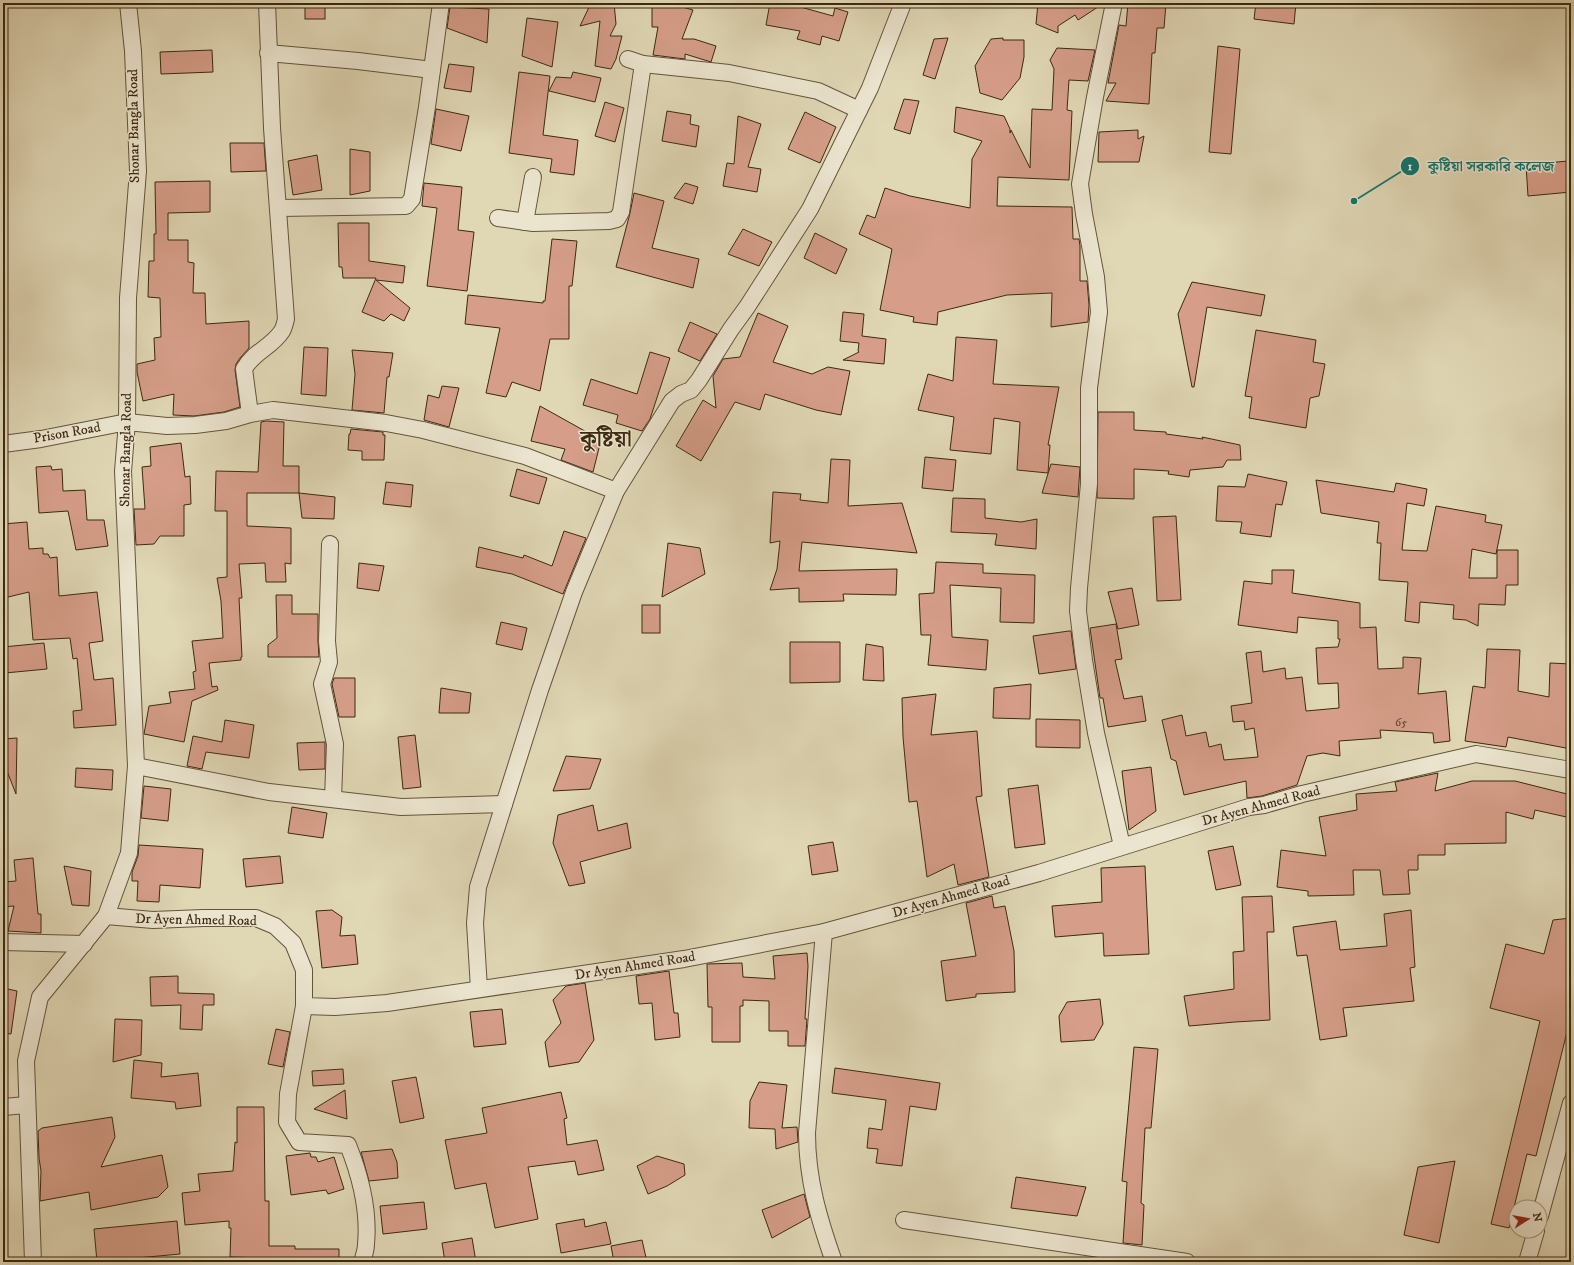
<svg xmlns="http://www.w3.org/2000/svg" width="1574" height="1265" font-family="'IM FELL DW Pica','Noto Serif Bengali',serif">
<style>
.building{fill:#d69e89;stroke:#3c2911}
.lines{fill:none;stroke-linecap:round;stroke-linejoin:round}
.street-casing{stroke:#65543a;stroke-width:18}
.street{stroke:#ebe5cf;stroke-width:16}
.labels{text-anchor:middle;dominant-baseline:central;stroke-width:3;stroke-linejoin:round;paint-order:stroke}
.number-label{font-size:12px;fill:#62462f}
.street-label{font-size:14px;fill:#3c2911;stroke:#ebe5cf}
.town-label{font-size:22px;font-weight:bold;fill:#3c2911;stroke:#ebe5cf}
.leader{fill:none;stroke:#0f766e;stroke-width:1.5}
.callout-dot{fill:#0f766e;stroke:#ebe5cf;stroke-width:1.5}
.mark-label{font-size:12px;text-anchor:middle;font-weight:bold;fill:#fff}
.callout-label{font-size:15px;text-anchor:middle;font-weight:bold;fill:#0f766e;stroke:#ebe5cf;stroke-width:3;stroke-linejoin:round;paint-order:stroke}
</style>
<rect width="100%" height="100%" fill="#e0d7b5"/>
<filter id="stains"><feTurbulence type="fractalNoise" baseFrequency=".005" numOctaves="4"/><feColorMatrix values="0 0 0 0 .2 0 0 0 0 .09 0 0 0 0 .02 0 0 0 .5 -.17"/></filter>
<radialGradient id="worn" r=".72"><stop offset=".6" stop-color="#630" stop-opacity="0"/><stop offset="1" stop-color="#630" stop-opacity=".3"/></radialGradient>
<!-- building -->
<g class="building">
<rect x="305" y="3" width="20" height="16"/>
<path d="M591,3H614L616,24L610,36H622L616,59L611,69L595,66L600,21L580,26Z"/>
<path d="M652,3H669L693,10L682,39H694L716,46L711,62L685,54V59L653,55L658,27H652Z"/>
<path d="M770,3H798L797,6L833,16L835,8L848,12L839,41L822,36L820,45L797,39L800,31L766,25Z"/>
<path d="M1038,3H1104L1078,20L1075,15L1058,26V33L1036,24Z"/>
<path d="M1128,3H1166L1164,28H1157L1155,53H1152L1149,104L1106,101L1116,83H1108L1119,25L1126,26Z"/>
<path d="M1256,3H1296L1294,24L1254,19Z"/>
<path d="M450,7L489,9L487,43L447,28Z"/>
<path d="M527,18L558,22L552,67L522,56Z"/>
<path d="M948,38L935,79L923,75L934,39Z"/>
<path d="M1003,38V40H1024V57L1020,78L1002,100L980,93L975,66L991,39Z"/>
<path d="M1218,46L1240,49L1231,154L1209,152Z"/>
<path d="M1057,48L1095,50L1088,81L1069,80L1067,110L1072,111L1069,180L998,177L997,206L1072,207L1073,239H1079L1080,246V281H1087L1089,305L1088,322L1051,327L1052,293L1007,295L938,312L937,325L913,322L914,317L880,310L892,249L859,234L867,215L875,218L885,188L910,196L970,208L972,159L982,141L954,132L956,107L1004,116L1010,129V133L1011,130L1030,168L1032,109L1052,110L1054,69L1050,60Z"/>
<path d="M212,50L213,72L161,74L160,52Z"/>
<path d="M449,64L474,67L471,92L444,88Z"/>
<path d="M519,72L550,76L543,135L578,140L574,175L550,172L552,159L509,153Z"/>
<path d="M573,72L601,78L595,102L549,91L556,77L571,78Z"/>
<path d="M904,99L919,101L910,134L894,129Z"/>
<path d="M605,102L624,108L615,142L595,136Z"/>
<path d="M436,109L469,116L461,151L431,144Z"/>
<path d="M667,111L691,115L690,124L699,126L696,147L662,141Z"/>
<path d="M805,112L836,127L820,163L788,149Z"/>
<path d="M738,116L761,124L748,167L761,169L757,192L723,186L727,163L734,164Z"/>
<path d="M1138,130V139L1144,136L1139,162H1098L1099,132Z"/>
<path d="M230,143H264L266,171L231,172Z"/>
<path d="M350,149L370,152V191L350,195Z"/>
<path d="M317,155L322,190L293,195L288,161Z"/>
<path d="M1568,161L1571,192L1528,196L1526,165Z"/>
<path d="M210,181V212L168,213V240H188V262L194,263L193,293H205L206,324L249,321V348L240,358L236,364L235,370L240,407L224,412L194,416L173,415L174,394L143,401L137,372V364L155,360L154,338L161,337L160,298L148,297L149,261H154V234H156L155,182Z"/>
<path d="M424,183L462,187L458,230L474,232L467,291L427,286L437,208L422,206Z"/>
<path d="M685,183L698,187L693,204L674,198Z"/>
<path d="M634,193L664,201L652,248L699,259L693,288L616,267L630,213Z"/>
<path d="M338,223H369V261L405,266L403,283L376,280L410,308L404,321L391,314L384,321L362,312L376,278H343L342,267H339Z"/>
<path d="M743,229L772,242L759,266L728,254Z"/>
<path d="M815,233L847,249L836,274L804,258Z"/>
<path d="M552,239L577,241L572,286H569V339H550L540,391L512,382L506,397L486,393L500,328L465,324L468,295L543,303V301H545Z"/>
<path d="M1192,282L1265,295L1261,316L1207,307L1194,387H1192L1178,314Z"/>
<path d="M843,312L864,314L862,336L886,339L884,364L843,360L859,352L858,351L859,343L840,341Z"/>
<path d="M758,313L788,326L773,362L812,374L828,367L850,371L841,415L816,410L765,394L760,410L735,402L701,461L676,446L703,400L716,408L713,376L723,359L740,357Z"/>
<path d="M690,322L717,334L700,361L678,351Z"/>
<path d="M1256,330L1316,340L1313,362L1325,364L1319,396L1310,398L1306,428L1249,418L1252,397L1245,396Z"/>
<path d="M956,337L997,340L993,384L1059,387L1048,445H1050L1048,473L1017,470L1020,422L994,418L991,454L950,450L954,417L918,410L928,374L953,381Z"/>
<path d="M304,347L328,348L326,396L301,394Z"/>
<path d="M352,350L393,353L389,377H387L384,413L352,410L355,374Z"/>
<path d="M650,352L670,358L650,419L642,431L616,423L618,415L583,405L591,379L637,394Z"/>
<path d="M442,386L459,388L449,427L424,420L428,395L439,398Z"/>
<path d="M540,406L601,440L593,472L561,460L565,449L531,441Z"/>
<path d="M1098,412H1134V430L1166,432V434L1203,439L1202,437L1240,445L1241,460H1227L1223,467L1190,470L1189,477L1168,474L1169,471L1134,469V499L1097,498Z"/>
<path d="M266,421L284,422L283,466H299V493H247V526L291,528V564L285,563L286,582H266L265,563L239,564L242,598H239L242,657H241V660L209,663L212,687L217,686L218,690L192,701L184,742L144,734L149,706L171,703L169,692L195,689L193,672L196,671L192,641L223,638L221,601L217,578L227,577V511H215L216,471L258,472L261,422Z"/>
<path d="M351,429L383,432V435H385L384,460H362V451L348,450L349,434H350Z"/>
<path d="M181,443L185,477L190,476L191,504L184,505V536H160L154,544L136,545L134,509H145L142,467L151,466L150,447Z"/>
<path d="M925,457L956,460L953,491L922,488Z"/>
<path d="M831,459L850,460L848,506L902,503L917,553L802,542L799,571L897,569L896,595L843,594L844,601L799,602V588L770,590L777,569L780,541L770,543L773,492L801,494L800,500L828,503Z"/>
<path d="M1051,464L1080,467L1078,497L1042,493Z"/>
<path d="M51,466L52,470L62,469L63,491L85,490L87,520H104L108,546L76,550L68,511L39,513L36,467Z"/>
<path d="M517,469L547,478L539,504L510,496Z"/>
<path d="M1248,474L1287,482L1282,505L1276,504L1271,537L1240,533L1242,522L1216,521L1218,486L1245,487Z"/>
<path d="M1316,480L1394,492L1396,483L1427,489L1424,506L1407,503L1402,550L1427,551L1436,506L1486,515L1485,522L1502,525L1496,554L1472,549L1469,578H1497V550H1518V585H1506L1505,605L1479,604L1478,626L1466,620L1453,619L1454,605L1420,602L1419,623L1405,621L1408,582L1379,580L1381,543H1377L1379,522L1321,513Z"/>
<path d="M386,482L413,485L411,507L383,504Z"/>
<path d="M299,493L335,497L334,519L302,518Z"/>
<path d="M953,498L985,499V518L1021,522L1037,519L1036,549L995,545L997,534L951,532Z"/>
<path d="M1176,516L1181,600L1157,601L1153,517Z"/>
<path d="M27,522L29,549L43,548V554H48L50,558L57,557L59,596L97,592L103,641L89,643L94,680L113,678L116,725L74,728L73,711L82,710L77,658L73,659L70,638L33,640L29,592L4,598L3,524Z"/>
<path d="M564,531L586,538L563,594L512,574L476,567L479,547L523,558L524,555L552,566Z"/>
<path d="M668,543L700,548L705,574L662,597Z"/>
<path d="M936,562L983,564V573L1035,575L1034,623L1000,622L1001,588L950,585L952,637L988,640L986,670L928,665L931,635H921L919,594L934,593Z"/>
<path d="M359,563L384,566L379,591L357,588Z"/>
<path d="M1272,570H1294L1292,593L1360,603V628L1376,627L1378,669L1403,668V657L1421,658L1418,694L1446,691L1450,741L1434,743L1433,733L1380,730L1381,738L1339,741L1340,756L1323,753L1307,756L1297,785L1262,796L1247,798L1246,781L1184,795L1176,761L1171,759L1162,720L1182,715L1186,736L1206,732L1209,747L1221,744L1224,760L1258,757L1254,728L1245,730L1244,721L1233,722L1231,706L1252,703L1246,653L1261,651L1263,672L1285,668L1286,679L1302,677L1306,711L1339,708L1338,683L1318,684L1316,648L1338,647L1340,639H1338V621L1298,617L1297,633L1238,625L1244,581L1272,584Z"/>
<path d="M1132,588L1139,625L1118,629L1108,592Z"/>
<path d="M276,595H292V614H318V641L319,657H268V645L277,638Z"/>
<rect x="642" y="605" width="18" height="28"/>
<path d="M501,622L527,628L522,650L496,644Z"/>
<path d="M1116,624L1122,659L1115,660L1124,699L1142,696L1146,721L1108,727L1103,698H1100L1090,628Z"/>
<path d="M1069,631H1071L1076,669L1039,674L1033,636Z"/>
<path d="M790,642H840V682L790,683Z"/>
<path d="M44,643L47,669L5,673L3,647Z"/>
<path d="M866,644L883,647L884,681L863,680Z"/>
<path d="M1487,649L1520,650L1518,691L1549,697L1550,663L1571,664V749L1508,737L1506,747L1465,741L1473,686L1485,688Z"/>
<path d="M334,678H355V717H339L332,684Z"/>
<path d="M1031,684L1030,719L993,718L994,688Z"/>
<path d="M441,688L471,693L469,713H439Z"/>
<path d="M936,694L931,735L977,731L982,796L976,797L989,877L958,885L954,864L927,877L917,801L909,802L903,737L902,698Z"/>
<path d="M1036,719L1080,720V748L1036,747Z"/>
<path d="M225,720L254,725L249,758L206,752L202,769L187,766L193,736L222,742Z"/>
<path d="M415,735L421,787L403,789L398,737Z"/>
<path d="M17,738L16,793V794L3,761V739Z"/>
<path d="M325,742V769L299,770L297,743Z"/>
<path d="M566,756L601,759L590,789L553,791Z"/>
<path d="M1151,767L1156,811L1129,830L1122,771Z"/>
<path d="M76,768L113,770L112,790L75,787Z"/>
<path d="M1438,773L1435,791L1472,781H1515L1571,795V818L1535,810L1533,819L1506,812V843L1445,844V855H1418V870H1408L1410,894L1383,895L1380,870H1353L1354,895L1308,896V891L1277,887L1281,850L1326,856L1319,817L1357,810L1356,794L1397,791L1395,782Z"/>
<path d="M1038,785L1045,844L1015,848L1008,789Z"/>
<path d="M144,786L171,789L168,821L141,818Z"/>
<path d="M593,805L598,831L627,823L631,848L580,862L585,883L569,886L553,843L558,815Z"/>
<path d="M292,807L327,813L323,838L288,833Z"/>
<path d="M833,842L838,871L812,875L808,846Z"/>
<path d="M139,845L203,849L200,888L160,885L159,902L137,901L138,881H132V872L138,856Z"/>
<path d="M1233,846L1241,885L1216,890L1208,851Z"/>
<path d="M280,856L283,883L246,887L243,859Z"/>
<path d="M33,858L38,914H41V933L8,931L14,906L3,907V882L16,881L14,860Z"/>
<path d="M64,866L91,871L89,906L72,905Z"/>
<path d="M1145,866L1149,954L1104,956L1103,933L1055,937L1052,906L1102,902L1101,868Z"/>
<path d="M992,896L994,908L1005,906L1014,951L1015,992L976,994V997L946,1001L941,961L976,956L966,903Z"/>
<path d="M1272,896L1274,932H1267L1270,1020L1235,1022L1189,1026L1184,996L1234,989L1233,952L1244,951L1242,897Z"/>
<path d="M332,910L342,917L340,936L355,935L358,964L322,968L316,911Z"/>
<path d="M1411,910L1415,967L1410,968L1414,1001L1343,1008L1347,1036L1320,1040L1307,955L1297,956L1293,927L1336,921L1340,950L1387,946L1384,914Z"/>
<path d="M1571,918V1029L1568,1028L1536,1156L1527,1154L1509,1228L1491,1224L1540,1021L1490,1008L1506,944L1544,954L1553,920Z"/>
<path d="M807,953L808,966L805,1019H807L805,1046H788V1031H769V1001L743,1000V1006H740V1042H712V1007H708L707,964L742,963L743,977L775,979L773,956Z"/>
<path d="M669,971L674,1013H678L680,1037L655,1040L652,1003L639,1004L636,976Z"/>
<path d="M178,976V993L214,994V1005H203L202,1030L180,1029L181,1005L151,1006L150,977Z"/>
<path d="M585,983L594,1040L579,1062L549,1067L545,1042L561,1023L553,1000L566,986Z"/>
<path d="M3,988L17,991L11,1034L3,1033Z"/>
<path d="M1100,999L1103,1024L1094,1040L1061,1042L1059,1016L1067,1002Z"/>
<path d="M502,1009L506,1044L474,1047L470,1012Z"/>
<path d="M115,1019L142,1020L141,1055L113,1062Z"/>
<path d="M276,1029L290,1032L283,1067L268,1064Z"/>
<path d="M1134,1047L1158,1049L1151,1128H1145L1141,1203L1144,1205L1142,1245L1123,1243L1127,1182L1122,1181Z"/>
<path d="M134,1060L162,1063L161,1077L198,1073L201,1106L176,1109L175,1102L131,1098Z"/>
<path d="M835,1068L940,1083L936,1110L910,1106L902,1166L876,1163L878,1149L867,1148L869,1128L882,1130L886,1100L832,1093Z"/>
<path d="M343,1069L344,1084L313,1086L312,1071Z"/>
<path d="M416,1077L424,1118L400,1123L392,1081Z"/>
<path d="M759,1082L787,1085L782,1128L797,1127L798,1142L776,1149L775,1129L749,1128L750,1101Z"/>
<path d="M345,1090L347,1119L314,1109Z"/>
<path d="M561,1092L567,1118L564,1119L567,1145L597,1140L604,1170L578,1175L575,1161L528,1167L538,1219L495,1228L486,1183L455,1189L445,1140L487,1133L482,1108Z"/>
<path d="M237,1107H264L265,1201H269V1246H295V1249H339V1262H265V1258L230,1257L231,1228H229V1221L185,1225L182,1193L200,1191L198,1174L233,1171L235,1142L237,1143Z"/>
<path d="M112,1117L115,1137L101,1167L162,1155L168,1187L158,1197L91,1210L89,1192L40,1201L41,1171L39,1158L38,1131L42,1128Z"/>
<path d="M392,1149L397,1162L398,1178L369,1181L361,1152Z"/>
<path d="M310,1153L311,1157H316L318,1162L334,1157L344,1189L328,1194L326,1190L291,1195L286,1156Z"/>
<path d="M657,1156L684,1164L685,1175L667,1186L648,1194L637,1166Z"/>
<path d="M1455,1161L1439,1243L1404,1235L1418,1167Z"/>
<path d="M1016,1177L1086,1187L1077,1216L1011,1208Z"/>
<path d="M804,1194L810,1217L772,1238L762,1210Z"/>
<path d="M424,1202L427,1229L383,1234L380,1206Z"/>
<path d="M584,1219L585,1227L606,1222L611,1244L561,1253L556,1224Z"/>
<path d="M177,1221L180,1254L137,1258V1262H97L94,1229Z"/>
<path d="M472,1238L476,1262H445L442,1243Z"/>
<path d="M642,1240L647,1262H614L611,1246Z"/>
</g>
<g class="lines">
<defs>
<g id="street">
<path d="M1114,3L1095,97L1080,184L1084,214L1096,277L1099,312L1089,388V484L1079,588L1078,611L1084,660L1096,733L1122,846"/>
<path d="M268,53L358,61L432,70"/>
<path d="M628,59L643,64L729,73L818,91L859,110"/>
<path d="M279,208L406,206L412,199L427,107L441,3"/>
<path d="M498,218L533,223L609,221L617,219L621,212L643,64"/>
<path d="M525,222L533,177"/>
<path d="M250,414L244,369C253,352 272,347 282,331C284,328 285,323 286,319L272,128L267,3"/>
<path d="M3,444L41,439L127,422L167,426L195,425L226,421L250,414L273,410L386,423L423,430L525,456L616,491"/>
<path d="M330,544L327,641L329,662L322,684L335,744L333,799"/>
<path d="M136,766L269,792L401,807L504,804"/>
<path d="M106,916L129,853L136,766L123,471L127,422L128,298L138,171L133,51L128,3"/>
<path d="M824,932L807,1133C807,1180 819,1219 834,1262"/>
<path d="M3,942L84,944"/>
<path d="M479,989L475,923L478,887L540,690L574,592L616,491L672,401L681,394L691,390L699,380L731,329L747,307L810,209L870,88L903,3"/>
<path d="M304,1006L288,1094L287,1122L299,1142L348,1145C360,1175 369,1212 366,1244C366,1250 364,1256 362,1262"/>
<path d="M3,1107L27,1105"/>
<path d="M1540,1216L1571,1103"/>
<path d="M904,1220L1187,1262"/>
<path d="M33,1262L26,1061L40,997L106,916L153,920L203,918H256L275,926L293,943L304,970V1006L335,1007L387,1003L684,959L824,932L1039,873L1249,807L1264,805L1302,794L1476,754L1571,770"/>
<path d="M1527,1262L1536,1231"/>
</g>
</defs>
<!-- street casing -->
<use href="#street" class="street-casing"/>
<!-- street -->
<use href="#street" class="street"/>
</g>
<g class="labels">
<!-- number labels -->
<g class="number-label">
<text x="1401" y="722">65</text>
</g>
<!-- street labels -->
<g class="street-label">
<text transform="translate(134 126) rotate(-91)">Shonar Bangla Road</text>
<text transform="translate(67 433) rotate(-10)">Prison Road</text>
<text transform="translate(126 450) rotate(-89)">Shonar Bangla Road</text>
<text transform="translate(1261 806) rotate(-15)">Dr Ayen Ahmed Road</text>
<text transform="translate(951 897) rotate(-16)">Dr Ayen Ahmed Road</text>
<text transform="translate(196 920) rotate(1)">Dr Ayen Ahmed Road</text>
<text transform="translate(635 966) rotate(-9)">Dr Ayen Ahmed Road</text>
</g>
<!-- town labels -->
<g class="town-label">
<text x="606" y="439">কুষ্টিয়া</text>
</g>
</g>
<!-- callouts -->
<path class="leader" d="M1354 201L1410 166"/>
<g class="callout-dot">
<circle cx="1354" cy="201" r="4"/>
<circle cx="1410" cy="166" r="10"/>
</g>
<g class="mark-label">
<text x="1410" y="170">1</text>
</g>
<g class="callout-label">
<text x="1491" y="171">কুষ্টিয়া সরকারি কলেজ</text>
</g>
<!-- margin -->
<rect width="1574" height="1265" fill="none" stroke="#e0d7b5" stroke-width="16"/>
<rect x="4" y="4" width="1566" height="1257" fill="none" stroke="#3c2911" stroke-width="2"/>
<rect x="8" y="8" width="1558" height="1249" fill="none" stroke="#3c2911"/>
<!-- north arrow -->
<g transform="translate(1528 1219) rotate(79)"><circle r="19" fill="#ebe5cf" stroke="#a59a83"/>
<path d="M0-3L7 15L0 10L-7 15Z" fill="#8f2418"/>
<text y="-6" font-size="11" font-weight="bold" text-anchor="middle" fill="#3c2911">N</text>
</g>
<rect width="100%" height="100%" filter="url(#stains)"/>
<rect width="100%" height="100%" fill="url(#worn)"/>
</svg>
